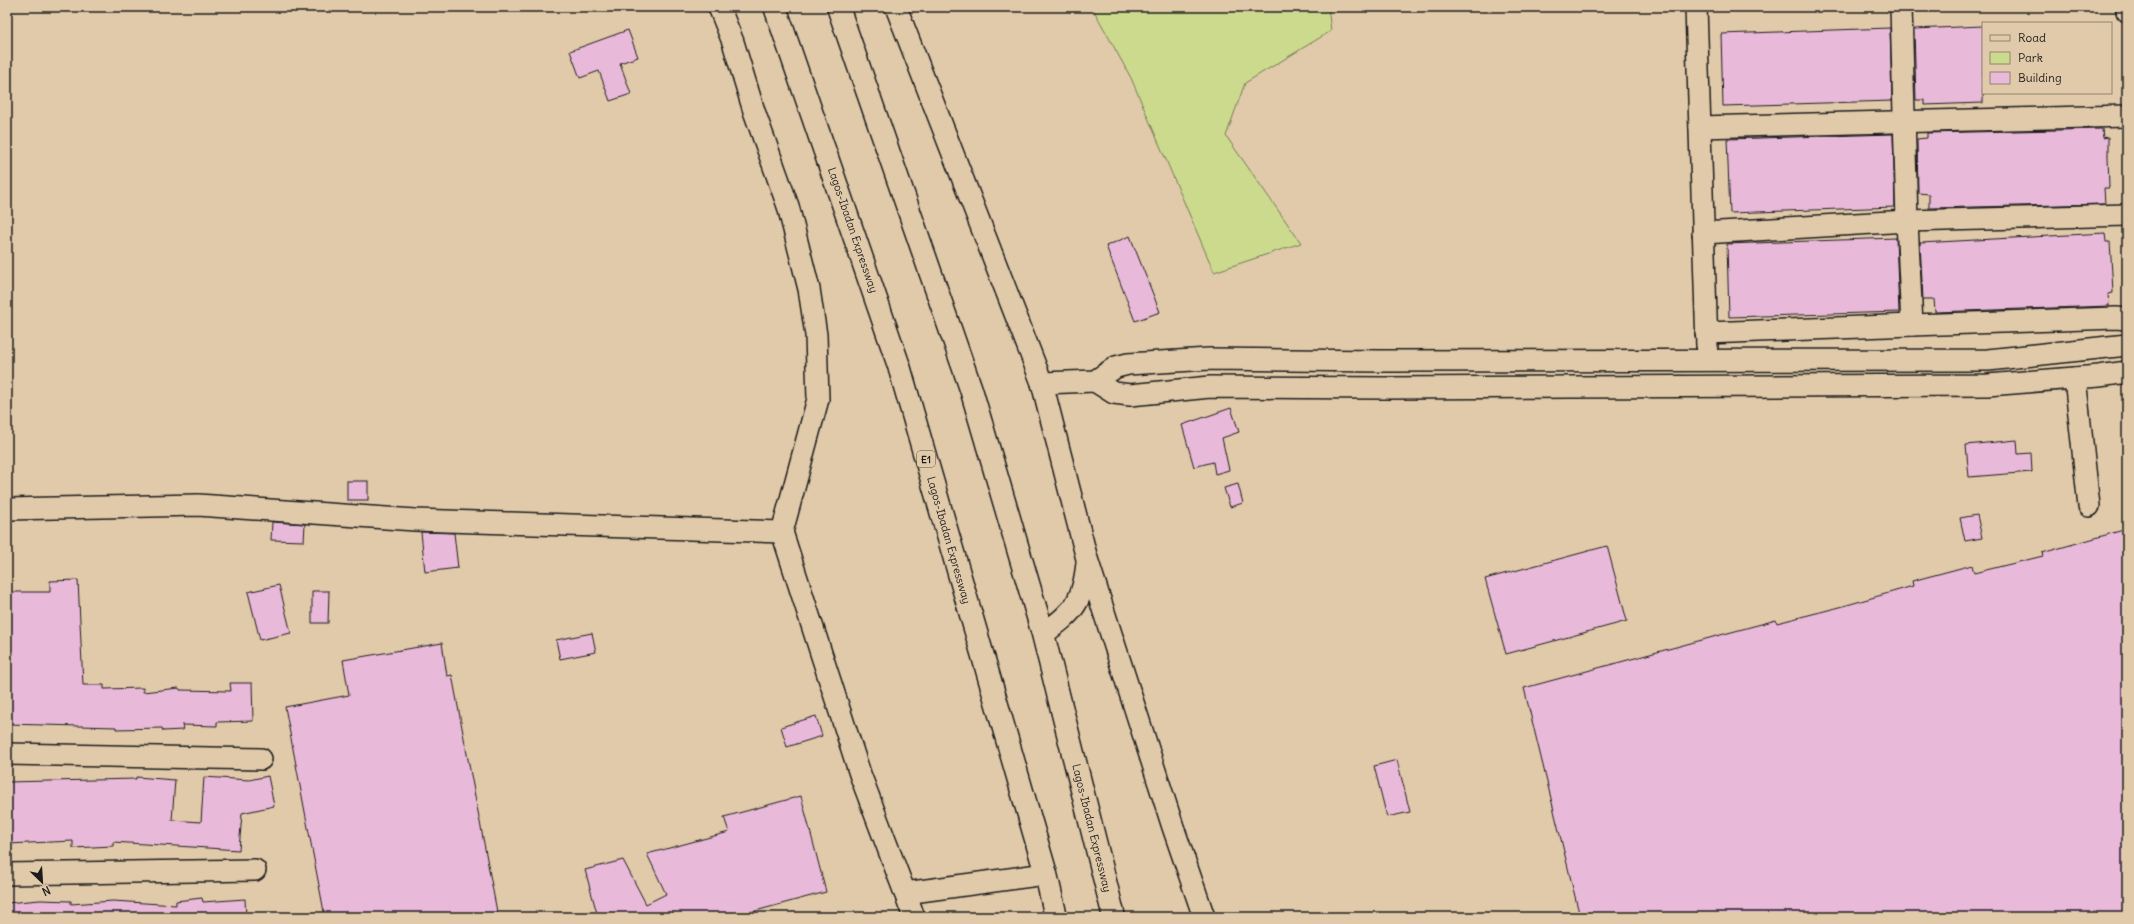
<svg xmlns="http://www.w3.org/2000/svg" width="2134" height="924" font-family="Delius,sans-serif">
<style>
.green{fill:#ccda8e;stroke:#747b55}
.building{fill:#e9b9da;stroke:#1c1c1c}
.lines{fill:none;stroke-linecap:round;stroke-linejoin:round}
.minor-casing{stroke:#1c1c1c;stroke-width:24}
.highway-casing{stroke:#1c1c1c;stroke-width:25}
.minor{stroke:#e1caaa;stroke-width:21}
.highway{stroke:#e1caaa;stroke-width:22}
.labels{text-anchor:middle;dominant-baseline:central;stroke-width:3;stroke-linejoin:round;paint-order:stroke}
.shield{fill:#e1caaa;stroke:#575047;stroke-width:1}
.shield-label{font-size:10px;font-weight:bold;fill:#1c1c1c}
.street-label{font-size:11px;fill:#1c1c1c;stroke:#e1caaa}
</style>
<rect width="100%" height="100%" fill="#e1caaa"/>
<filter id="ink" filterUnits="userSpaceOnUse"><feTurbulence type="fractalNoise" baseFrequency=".025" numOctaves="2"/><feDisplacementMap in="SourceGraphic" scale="8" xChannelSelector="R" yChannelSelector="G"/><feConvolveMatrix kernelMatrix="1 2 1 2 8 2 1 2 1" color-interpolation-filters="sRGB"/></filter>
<g filter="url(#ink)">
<!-- green -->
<path class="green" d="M1092,7H1241L1247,12L1277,7H1328L1331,31L1245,83L1226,136L1301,243L1214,272L1131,78Z"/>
<!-- building -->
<g class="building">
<path d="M1983,26V103L1924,105V100H1916L1914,29Z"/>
<path d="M1890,28L1892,101L1723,106L1721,34Z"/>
<path d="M628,30L638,57L620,63L631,94L610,101L599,71L580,78L570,51Z"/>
<path d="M2102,129L2103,138L2108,137V156L2109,188H2104L2105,204L1929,208V194L1918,193L1917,139L1927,138V133Z"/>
<path d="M1893,134L1895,207L1730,213L1727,139Z"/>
<path d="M2105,233L2106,242H2110L2112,274L2113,293L2108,294L2109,306L1935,312L1934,299H1923L1920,243Z"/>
<path d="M1130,236L1160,312L1135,321L1106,246Z"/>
<path d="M1896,238L1899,312L1729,317L1727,244Z"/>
<path d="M1231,408L1239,432L1222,438L1229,470L1215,474L1213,462L1194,467L1182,425Z"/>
<path d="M2017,440L2018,454L2031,453L2032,472L1969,477L1966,445Z"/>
<rect x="347" y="481" width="21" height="19"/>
<path d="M1238,484L1243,503L1230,507L1224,488Z"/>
<path d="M1977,515L1982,538L1965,541L1960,518Z"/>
<path d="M272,522L305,524L304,541L271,540Z"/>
<path d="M2127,529V917H1580L1524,688L1776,620L1777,623L1840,607L1913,586L1912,581L1972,565L1974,573L2043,556L2042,553Z"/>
<path d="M421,532L454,533L458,568L425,572Z"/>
<path d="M1607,546L1627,621L1506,654L1485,579Z"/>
<path d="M78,580L83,685H104V689L143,688V692L179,688L180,690L231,691L230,683H252L253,721L217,722V726L182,725L183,730L163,731L162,728L116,729V727L7,724V592H50V581Z"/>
<path d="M279,585L291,633L260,640L248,592Z"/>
<path d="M312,591H329L328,623H312Z"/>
<path d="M592,633L596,652L560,659L556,640Z"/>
<path d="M442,643L447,676L452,675L498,917H325L285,707L349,695L343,660Z"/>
<path d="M816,716L822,736L787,747L781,727Z"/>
<path d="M1397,760L1410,812L1387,817L1374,766Z"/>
<path d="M268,776L274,806L242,813L239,850L113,842V846L73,848V841L7,844V782L136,779V777L175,780L172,820L201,822L204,777L249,780Z"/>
<path d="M801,796L826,892L733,917H598L585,870L623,860L646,904L666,894L647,854L729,832L724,817Z"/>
<path d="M202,898L203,902L245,899L246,917H7V903L40,900L71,901V904L113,901L176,905V901Z"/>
</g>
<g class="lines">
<defs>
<g id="minor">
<path d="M719,7L733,42L754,111L788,206L809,289L816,335L818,399L782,532L860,774L905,893L1046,874"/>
<path d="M896,7L1042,383L1087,559L1173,827L1204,917"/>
<path d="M1696,7L1707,346"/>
<path d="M2127,7V11"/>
<path d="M1700,127L2127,116"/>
<path d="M1703,233L1907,221L2127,215"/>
<path d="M1912,325L2116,318L2127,319"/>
<path d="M1706,333L1912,325L1907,221L1901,7"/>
<path d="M2075,378L2089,506"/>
<path d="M1095,381L1114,393L1130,395L1210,387L1384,388L1988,385L2099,376L2127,372"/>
<path d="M1042,383L1095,381L1116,367L1128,364L1209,359L1380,361L1988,360L2127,345"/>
<path d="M7,509L198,505L415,520L782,532"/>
<path d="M1043,634C1074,612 1083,602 1087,563"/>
<path d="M7,754L261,759"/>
<path d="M7,874L255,870"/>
<path d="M905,893L914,917"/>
</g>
<g id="highway">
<path d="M775,7L899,366L1046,874L1056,917"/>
<path d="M838,7L971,389L1043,634L1114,917"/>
</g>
</defs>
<!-- minor casing -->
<use href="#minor" class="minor-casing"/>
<!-- highway casing -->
<use href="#highway" class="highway-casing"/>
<!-- minor -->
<use href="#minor" class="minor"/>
<!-- highway -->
<use href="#highway" class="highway"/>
</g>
</g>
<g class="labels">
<!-- shield labels -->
<rect class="shield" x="917" y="451" width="18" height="16" rx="3"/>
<g class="shield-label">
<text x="926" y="459">E1</text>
</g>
<!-- street labels -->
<g class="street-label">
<text transform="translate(853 230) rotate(71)">Lagos-Ibadan Expressway</text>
<text transform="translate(949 540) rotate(74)">Lagos-Ibadan Expressway</text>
<text transform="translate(1092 828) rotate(76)">Lagos-Ibadan Expressway</text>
</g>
</g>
<!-- margin -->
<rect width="2134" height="924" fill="none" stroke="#e1caaa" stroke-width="24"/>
<rect x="12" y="12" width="2110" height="900" fill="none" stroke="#1c1c1c" stroke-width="1.5" filter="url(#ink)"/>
<!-- legend -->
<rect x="1982" y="22" width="130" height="72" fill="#e1caaa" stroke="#928471"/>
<rect x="1990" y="35" width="20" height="6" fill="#e1caaa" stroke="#928471"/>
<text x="2018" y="42" font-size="12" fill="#1c1c1c">Road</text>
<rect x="1990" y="52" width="20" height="12" fill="#ccda8e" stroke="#928471"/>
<text x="2018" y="62" font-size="12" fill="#1c1c1c">Park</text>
<rect x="1990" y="72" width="20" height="12" fill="#e9b9da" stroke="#928471"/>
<text x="2018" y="82" font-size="12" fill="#1c1c1c">Building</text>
<!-- north arrow -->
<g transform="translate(42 882) rotate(155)" stroke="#e1caaa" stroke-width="3" paint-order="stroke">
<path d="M0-3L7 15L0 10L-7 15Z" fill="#1c1c1c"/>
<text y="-6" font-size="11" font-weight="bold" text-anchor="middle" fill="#1c1c1c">N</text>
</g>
</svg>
